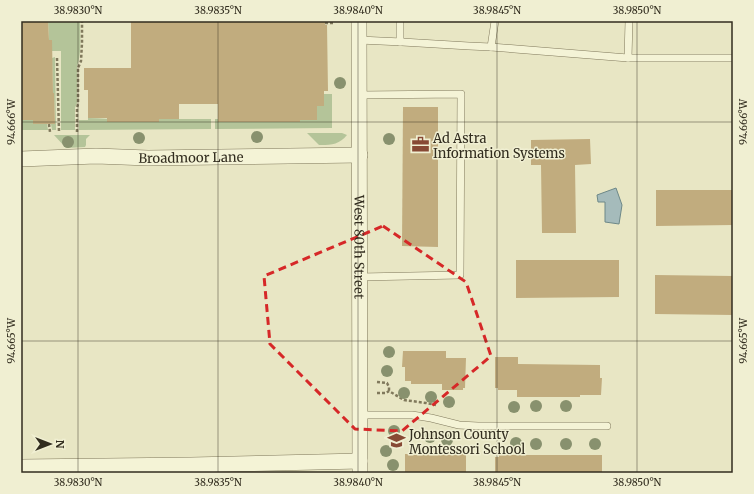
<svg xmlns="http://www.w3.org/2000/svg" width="754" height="494" font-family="Merriweather,serif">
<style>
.green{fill:#b4c499}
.water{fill:#a5bbbb;stroke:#6d8888}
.building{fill:#c1ac7e}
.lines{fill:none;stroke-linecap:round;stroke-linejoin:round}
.lane-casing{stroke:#80795c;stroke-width:8}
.street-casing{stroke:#80795c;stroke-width:16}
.path{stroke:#80795c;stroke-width:2.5;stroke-dasharray:3 2;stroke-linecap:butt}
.lane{stroke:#f4f3d6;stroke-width:7}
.street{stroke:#f4f3d6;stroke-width:15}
.tree{fill:#88916e}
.marked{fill:none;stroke:#d62828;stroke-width:3;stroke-dasharray:8 5;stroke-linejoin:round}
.ticks{fill:none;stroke:#322d1f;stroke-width:1;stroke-opacity:0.45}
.labels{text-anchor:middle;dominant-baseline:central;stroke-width:3;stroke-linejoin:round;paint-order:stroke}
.poi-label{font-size:13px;fill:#322d1f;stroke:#f0efd2;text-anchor:start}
.street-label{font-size:13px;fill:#322d1f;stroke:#f0efd2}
.neatline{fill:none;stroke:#322d1f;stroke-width:1.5}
.ticks-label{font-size:10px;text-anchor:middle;fill:#322d1f}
</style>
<rect width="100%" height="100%" fill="#e8e6c4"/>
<!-- green -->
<g class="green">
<path d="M48,21H80C80,34 82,54 77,66V103L75,108V130H61V51H52V40H49Z"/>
<path d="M55,57L56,130H52L51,124L55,123L54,94L53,93L52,58Z"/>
<path d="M324,94H332V128L215,129V119H218L219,122H300V120H317V106H324Z"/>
<path d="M88,118C112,118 135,122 159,122V119H211V129L79,130V120H88Z"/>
<path d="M21,120H33V124H47L48,130H21Z"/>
<path d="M307,133H342L347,135C340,144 332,145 321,145H319Z"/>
<path d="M54,135H90L86,139V145L85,147L66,148Z"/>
</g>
<!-- water -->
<path class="water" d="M616,188L622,205L619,224L605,222V202H598L597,195Z"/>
<!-- building -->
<g class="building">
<path d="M21,21H48L49,40H52L53,93H54L55,124H33V120H21Z"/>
<path d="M131,21H325V25H327L328,91H324V106H317V120H300V122H218V104H179V119H159V122H107V118H88V90H84V68H131Z"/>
<path d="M403,107H438V247L402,246Z"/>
<path d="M590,139L591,164L575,165L576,233H542L541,165H531V140Z"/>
<path d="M656,190H733V225L656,226Z"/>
<path d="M516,260H619V297L516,298Z"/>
<path d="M655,275L733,276V315L655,314Z"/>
<path d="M403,351H446V358H466L465,388H463V390H442V384H411V381H405V367H402Z"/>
<path d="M495,357H518V364L600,365V378H602L601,395H580V397H517V390H498V388H495Z"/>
<path d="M444,449V452L462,451V454H466V473H405V454H411V453L426,452V450Z"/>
<path d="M499,455H602V473H495V457H499Z"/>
</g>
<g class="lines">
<defs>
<g id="lane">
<path d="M359,40L402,42L469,46L491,47L628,58H733"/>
<path d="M400,42V21"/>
<path d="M491,47L495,21"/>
<path d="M628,58L629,21"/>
<path d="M360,95L461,94L460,275L360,277"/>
<path d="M360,415H412L431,418L459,425L478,426H607"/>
</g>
<g id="street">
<path id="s1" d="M359,21L360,473"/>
<path id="s2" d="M21,159L96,156L148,158L360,155"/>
<path d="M21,467L191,465L360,461"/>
</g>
</defs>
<!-- lane casing -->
<use href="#lane" class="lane-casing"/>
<!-- street casing -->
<use href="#street" class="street-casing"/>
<!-- path -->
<g class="path">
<path d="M325,23H335"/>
<path d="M57,58L59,132"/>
<path d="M49,124L50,132"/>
<path d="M77,132V108L78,104V68L81,61L82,43V21"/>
<path d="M377,382L387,383L389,387V391"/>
<path d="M377,393H386L389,391L404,400L426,403L436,405"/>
</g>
<!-- lane -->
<use href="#lane" class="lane"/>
<!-- street -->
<use href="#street" class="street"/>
</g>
<!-- trees -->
<g class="tree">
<circle cx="340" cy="83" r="6"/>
<circle cx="257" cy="137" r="6"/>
<circle cx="139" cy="138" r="6"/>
<circle cx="389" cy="139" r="6"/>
<circle cx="68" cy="142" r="6"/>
<circle cx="389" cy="352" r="6"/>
<circle cx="387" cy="371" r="6"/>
<circle cx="404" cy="393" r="6"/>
<circle cx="431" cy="397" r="6"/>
<circle cx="449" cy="402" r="6"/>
<circle cx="536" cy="406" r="6"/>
<circle cx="566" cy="406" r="6"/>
<circle cx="514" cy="407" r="6"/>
<circle cx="394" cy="431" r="6"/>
<circle cx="430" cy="437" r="6"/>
<circle cx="447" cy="440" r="6"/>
<circle cx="516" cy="443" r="6"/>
<circle cx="536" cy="444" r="6"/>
<circle cx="566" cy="444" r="6"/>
<circle cx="595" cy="444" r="6"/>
<circle cx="386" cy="451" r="6"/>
<circle cx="393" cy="465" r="6"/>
</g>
<!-- marked area -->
<path class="marked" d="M383,226L466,282L491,356L402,431L355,429L270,344L264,276Z"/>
<!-- ticks -->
<path class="ticks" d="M78,21V473M218,21V473M358,21V473M497,21V473M637,21V473M21,122H733M21,341H733"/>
<!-- icons -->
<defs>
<symbol id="office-bare" viewBox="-9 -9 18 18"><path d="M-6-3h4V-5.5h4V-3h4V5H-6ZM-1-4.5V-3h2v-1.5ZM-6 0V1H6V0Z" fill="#874934" stroke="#f0efd2" stroke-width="2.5" paint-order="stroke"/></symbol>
<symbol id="school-bare" viewBox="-9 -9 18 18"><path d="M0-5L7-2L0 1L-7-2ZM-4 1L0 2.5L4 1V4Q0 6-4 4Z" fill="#874934" stroke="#f0efd2" stroke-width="2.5" paint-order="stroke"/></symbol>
</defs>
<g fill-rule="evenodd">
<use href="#office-bare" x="408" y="132" width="25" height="25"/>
<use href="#school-bare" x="384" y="428" width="25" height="25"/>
</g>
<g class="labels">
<!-- poi labels -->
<g class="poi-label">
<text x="433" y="138">Ad Astra<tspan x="433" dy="15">Information Systems</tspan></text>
<text x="409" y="434">Johnson County<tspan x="409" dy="15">Montessori School</tspan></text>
</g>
<!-- street labels -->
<g class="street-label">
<text stroke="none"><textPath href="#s2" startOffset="170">Broadmoor Lane</textPath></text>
<text stroke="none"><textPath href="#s1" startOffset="226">West 80th Street</textPath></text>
</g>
</g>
<!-- border -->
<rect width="754" height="494" fill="none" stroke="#f0efd2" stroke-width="44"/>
<!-- north arrow -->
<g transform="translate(50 444) rotate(90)" stroke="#f0efd2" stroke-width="3" paint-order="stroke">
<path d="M0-3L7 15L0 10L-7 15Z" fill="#322d1f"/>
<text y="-6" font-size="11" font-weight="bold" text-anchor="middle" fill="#322d1f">N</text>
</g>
<rect x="22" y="22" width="710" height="450" class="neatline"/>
<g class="ticks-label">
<text x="78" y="14">38.9830°N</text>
<text x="218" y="14">38.9835°N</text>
<text x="358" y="14">38.9840°N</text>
<text x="497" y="14">38.9845°N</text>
<text x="637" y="14">38.9850°N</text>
<text transform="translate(743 122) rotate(-90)" y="4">94.666°W</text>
<text transform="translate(11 122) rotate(-90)" y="4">94.666°W</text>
<text transform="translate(743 341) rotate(-90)" y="4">94.665°W</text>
<text transform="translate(11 341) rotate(-90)" y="4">94.665°W</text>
<text x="78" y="486">38.9830°N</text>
<text x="218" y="486">38.9835°N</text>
<text x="358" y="486">38.9840°N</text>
<text x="497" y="486">38.9845°N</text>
<text x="637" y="486">38.9850°N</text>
</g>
</svg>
